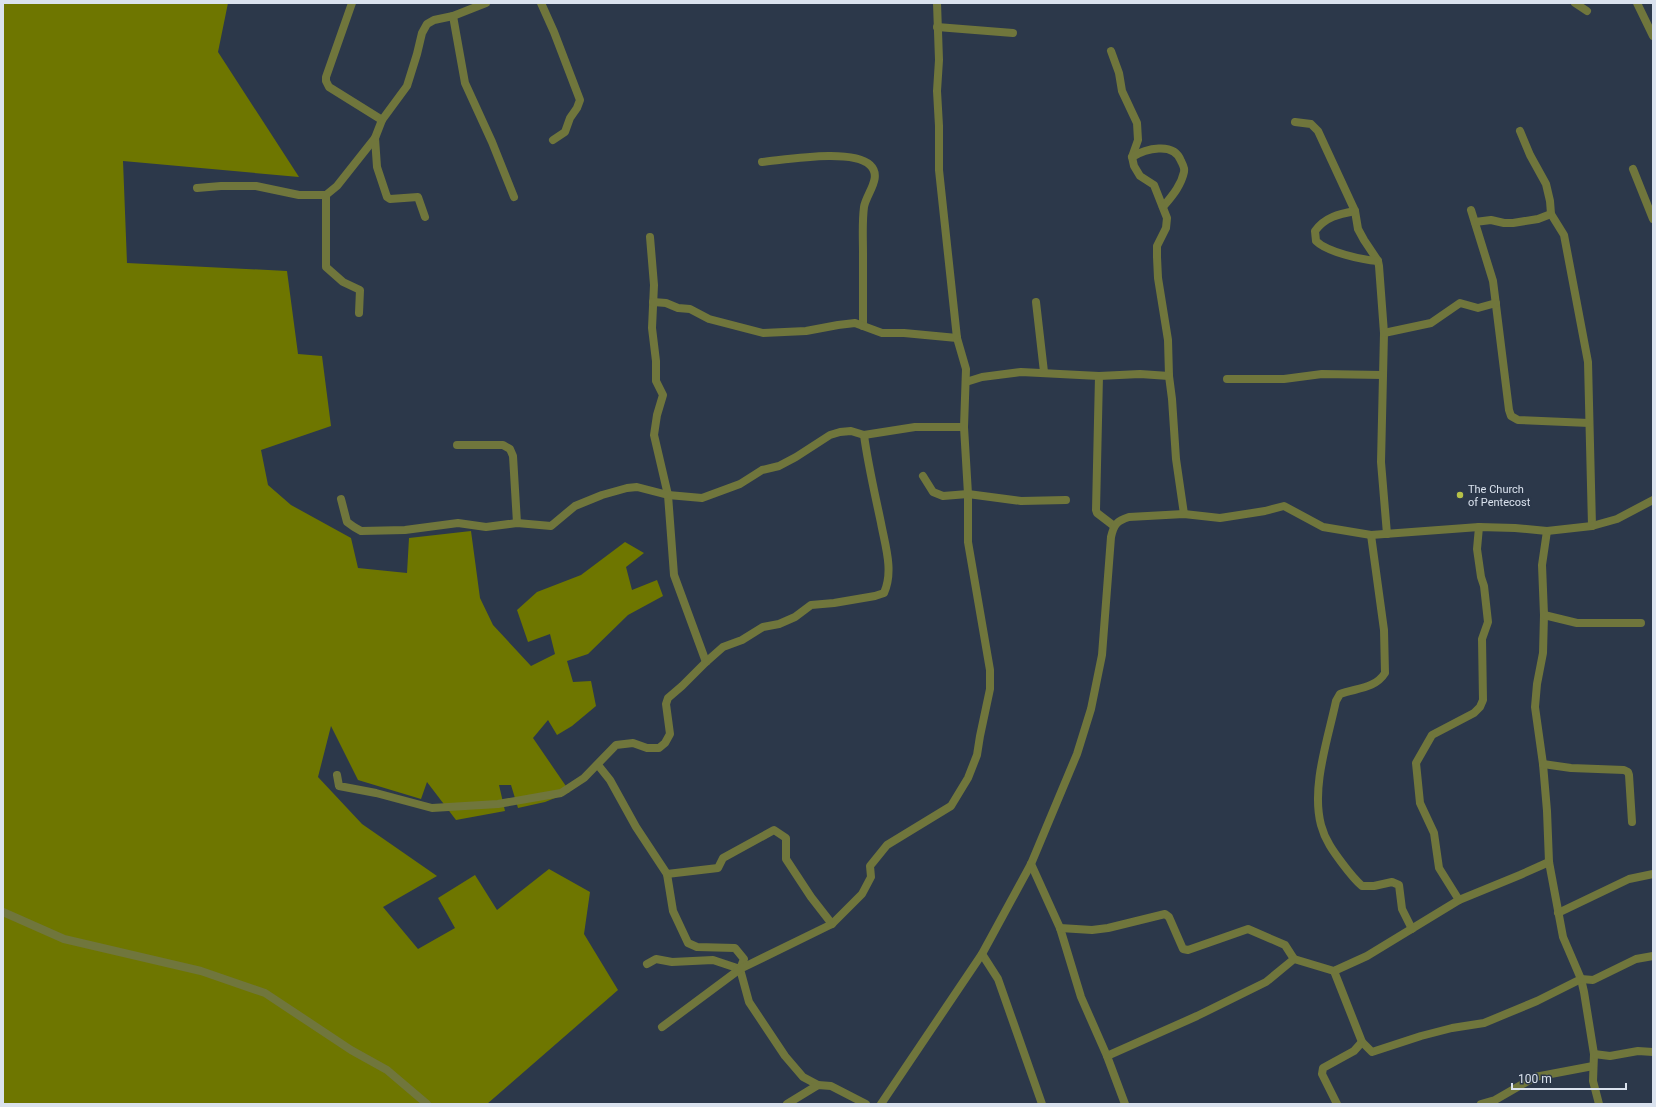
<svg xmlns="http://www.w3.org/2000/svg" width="1656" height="1107" font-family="Roboto,sans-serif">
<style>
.forest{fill:#6e7600}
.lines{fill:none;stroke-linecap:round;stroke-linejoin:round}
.minor{stroke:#70763c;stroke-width:8}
.poi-dot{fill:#b6c148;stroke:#2c384a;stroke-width:1.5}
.labels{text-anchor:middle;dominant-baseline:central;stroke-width:4;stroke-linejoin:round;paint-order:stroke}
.poi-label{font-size:11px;fill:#dae2ee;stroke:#2c384a;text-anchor:start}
</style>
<rect width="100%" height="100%" fill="#2c384a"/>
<!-- forest -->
<path class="forest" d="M3,3H228L218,52L299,177L123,161L127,263L287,271L298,354L322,356L331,426L261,450L268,485L291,505L351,538L358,568L407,573L409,538L471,531L480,598L493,625L531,666L555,654L550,634L528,642L517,610L537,592L581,575L625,542L644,553L626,567L632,590L657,580L663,596L628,615L588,654L567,661L573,682L591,681L596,706L572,726L557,735L548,720L533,738L570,792L545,802L518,808L511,785H499L505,811L456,820L427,782L421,799L358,780L331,726L318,777L362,824L437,876L383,907L418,949L455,928L438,898L475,875L497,910L549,869L590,892L584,934L618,990L487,1104H3Z"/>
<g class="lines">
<!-- minor -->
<g class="minor">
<path d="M352,3L326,77V81L329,87L382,120L375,138L377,167L387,197L390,199L418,197L425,217"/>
<path d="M541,3L554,32L580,100L577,108L570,118L565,132L553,140"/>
<path d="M1575,3L1587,11"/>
<path d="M1637,3L1653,36"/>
<path d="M453,16L465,83L492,142L514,197"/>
<path d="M937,27L1013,33"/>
<path d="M1111,51L1119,73L1122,91L1137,123L1138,140L1132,157L1134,166L1140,176L1154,185L1167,218L1166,228L1157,246V257L1158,278L1168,340L1169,376L1172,399L1176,459L1184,514"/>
<path d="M382,120L407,86L417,54L422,33L427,24L434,20L453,16L486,3"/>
<path d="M1295,122L1311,124L1318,131L1355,211L1358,229L1364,240L1378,261L1379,266L1384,333L1381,462L1387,534"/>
<path d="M1520,131L1530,155L1546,184L1550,201L1551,214L1564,235L1588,362L1592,526"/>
<path d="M1132,157C1145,149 1174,141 1181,161C1183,165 1185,168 1184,172C1181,186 1172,196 1163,207"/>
<path d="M762,162C785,160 852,148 870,165C883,177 866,194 864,207C862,222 863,238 863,253C863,277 863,302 863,326"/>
<path d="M1633,169L1653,219"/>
<path d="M197,188L221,186H256L299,195H326"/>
<path d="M1471,210L1493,281L1509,410L1511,416L1518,420L1589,423"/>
<path d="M1355,211C1339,214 1325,217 1315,231L1316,241C1327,252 1362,260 1378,261"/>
<path d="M1475,222L1491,220L1504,223H1513L1538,219L1551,214"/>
<path d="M650,237L654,285L652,328L656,361V381L663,395L657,415L654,435L668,495L674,575L706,662"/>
<path d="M653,302L666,303L678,308L690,309L709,319L763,333L806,331L838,325L855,323L882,333H904L957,338"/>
<path d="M1036,302L1044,372"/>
<path d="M359,313L360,290L343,282L326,267V195L337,186L375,138"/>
<path d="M1384,333L1431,323L1460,303L1478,308L1496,303"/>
<path d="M1099,376L1096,510L1097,513L1114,526"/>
<path d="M1227,379H1284L1322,374L1383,375"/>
<path d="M966,382L982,377L1021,372L1099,376L1140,374L1169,376"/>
<path d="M457,445H503L510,449L513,456L517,523"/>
<path d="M923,476L933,492L943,496L968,494L1021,501L1066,500"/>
<path d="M341,499L347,522L354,527L361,531L405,530L458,523L486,527L517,523L551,526L575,506L602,495L627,488L637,487L668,495L702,498L740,484L762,470L779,466L796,457L830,435L840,432L851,431L864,435L915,427H964"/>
<path d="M1547,531L1542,565L1544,615L1543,653L1537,684L1535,707L1543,764L1547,811L1549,862L1563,937L1581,979L1584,992L1594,1054L1593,1081L1599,1104"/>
<path d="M1371,535L1384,630L1385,673C1375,689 1356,688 1340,694L1336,701C1328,739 1311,787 1321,825C1325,840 1333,851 1342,863C1348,871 1354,879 1362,886H1374L1392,882L1399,885L1402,909L1412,929"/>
<path d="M1544,615L1577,623H1641"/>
<path d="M1543,764L1571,768L1624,770L1628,772L1629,775L1632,822"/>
<path d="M598,765L610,780L636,827L667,874L673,911L688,943L697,947L735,948L744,959L740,969L749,1002L785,1056L803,1077L818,1085"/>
<path d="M337,775L339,786L376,793L432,808L498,804L561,793L584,778L616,745L633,743L647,748H659L665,743L670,734L666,704L668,698L682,686L706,662L723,647L742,640L763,627L779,624L795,617L811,605L834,603L875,596L884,593C894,571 885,545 881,523C875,494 868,465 864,435"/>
<path d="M1031,864L1060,928L1081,997L1107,1056L1125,1104"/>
<path d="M667,874L718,868L723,858L774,830L786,838V859L811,897L832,924"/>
<path d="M1459,900L1439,868L1434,833L1420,803L1416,763L1432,735L1474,713L1480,707L1483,700L1482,639L1488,622L1484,586L1481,577L1477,549L1479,527"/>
<path d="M3,912L64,939L201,971L265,993L351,1050L387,1070L427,1104"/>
<path d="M1558,913L1629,879L1653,874"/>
<path d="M1060,928L1092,930L1108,928L1165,914L1169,917L1183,949L1188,950L1248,929L1285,945L1294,959"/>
<path d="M982,954L998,979L1042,1104"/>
<path d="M647,964L656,959L672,962L713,960L740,969"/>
<path d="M1334,971L1362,1042L1372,1052L1421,1036L1452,1028L1484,1023L1537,1001L1581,979L1593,980L1636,959L1653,956"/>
<path d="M662,1027L740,969L832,924L862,894L871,877L870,866L887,845L951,806L968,778L977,755L980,736L990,689V670L968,542V494L964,427L966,369L957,338L939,170V126L937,91L939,60L937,3"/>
<path d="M1594,1054L1610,1056L1638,1051L1653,1052"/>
<path d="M1107,1056L1197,1016L1266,982L1294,959L1334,971L1367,956L1459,900L1520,875L1549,862"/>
<path d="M787,1104L818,1085L831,1086L866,1104"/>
<path d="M881,1104L982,954L1031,864L1077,754L1091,709L1102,655L1111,537C1114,524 1117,521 1129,517L1184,514L1220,518L1265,511L1284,506L1323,527L1371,535L1479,527L1515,528L1547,531L1592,526L1617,519L1653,500"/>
<path d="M1337,1104L1322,1074L1323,1068L1354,1051L1362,1042"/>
<path d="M1481,1104L1495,1100L1535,1077L1593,1066"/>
</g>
</g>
<!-- markers -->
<circle class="poi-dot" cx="1460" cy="495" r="4"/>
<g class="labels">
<!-- poi labels -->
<g class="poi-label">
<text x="1468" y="489">The Church<tspan x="1468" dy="13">of Pentecost</tspan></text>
</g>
</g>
<!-- border -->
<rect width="1656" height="1107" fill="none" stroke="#dae2ee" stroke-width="8"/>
<!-- scale -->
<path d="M1512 1083v6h114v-6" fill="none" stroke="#dae2ee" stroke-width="2"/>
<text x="1518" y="1083" font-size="12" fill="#dae2ee" stroke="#2c384a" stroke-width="3" paint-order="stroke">100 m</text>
</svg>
